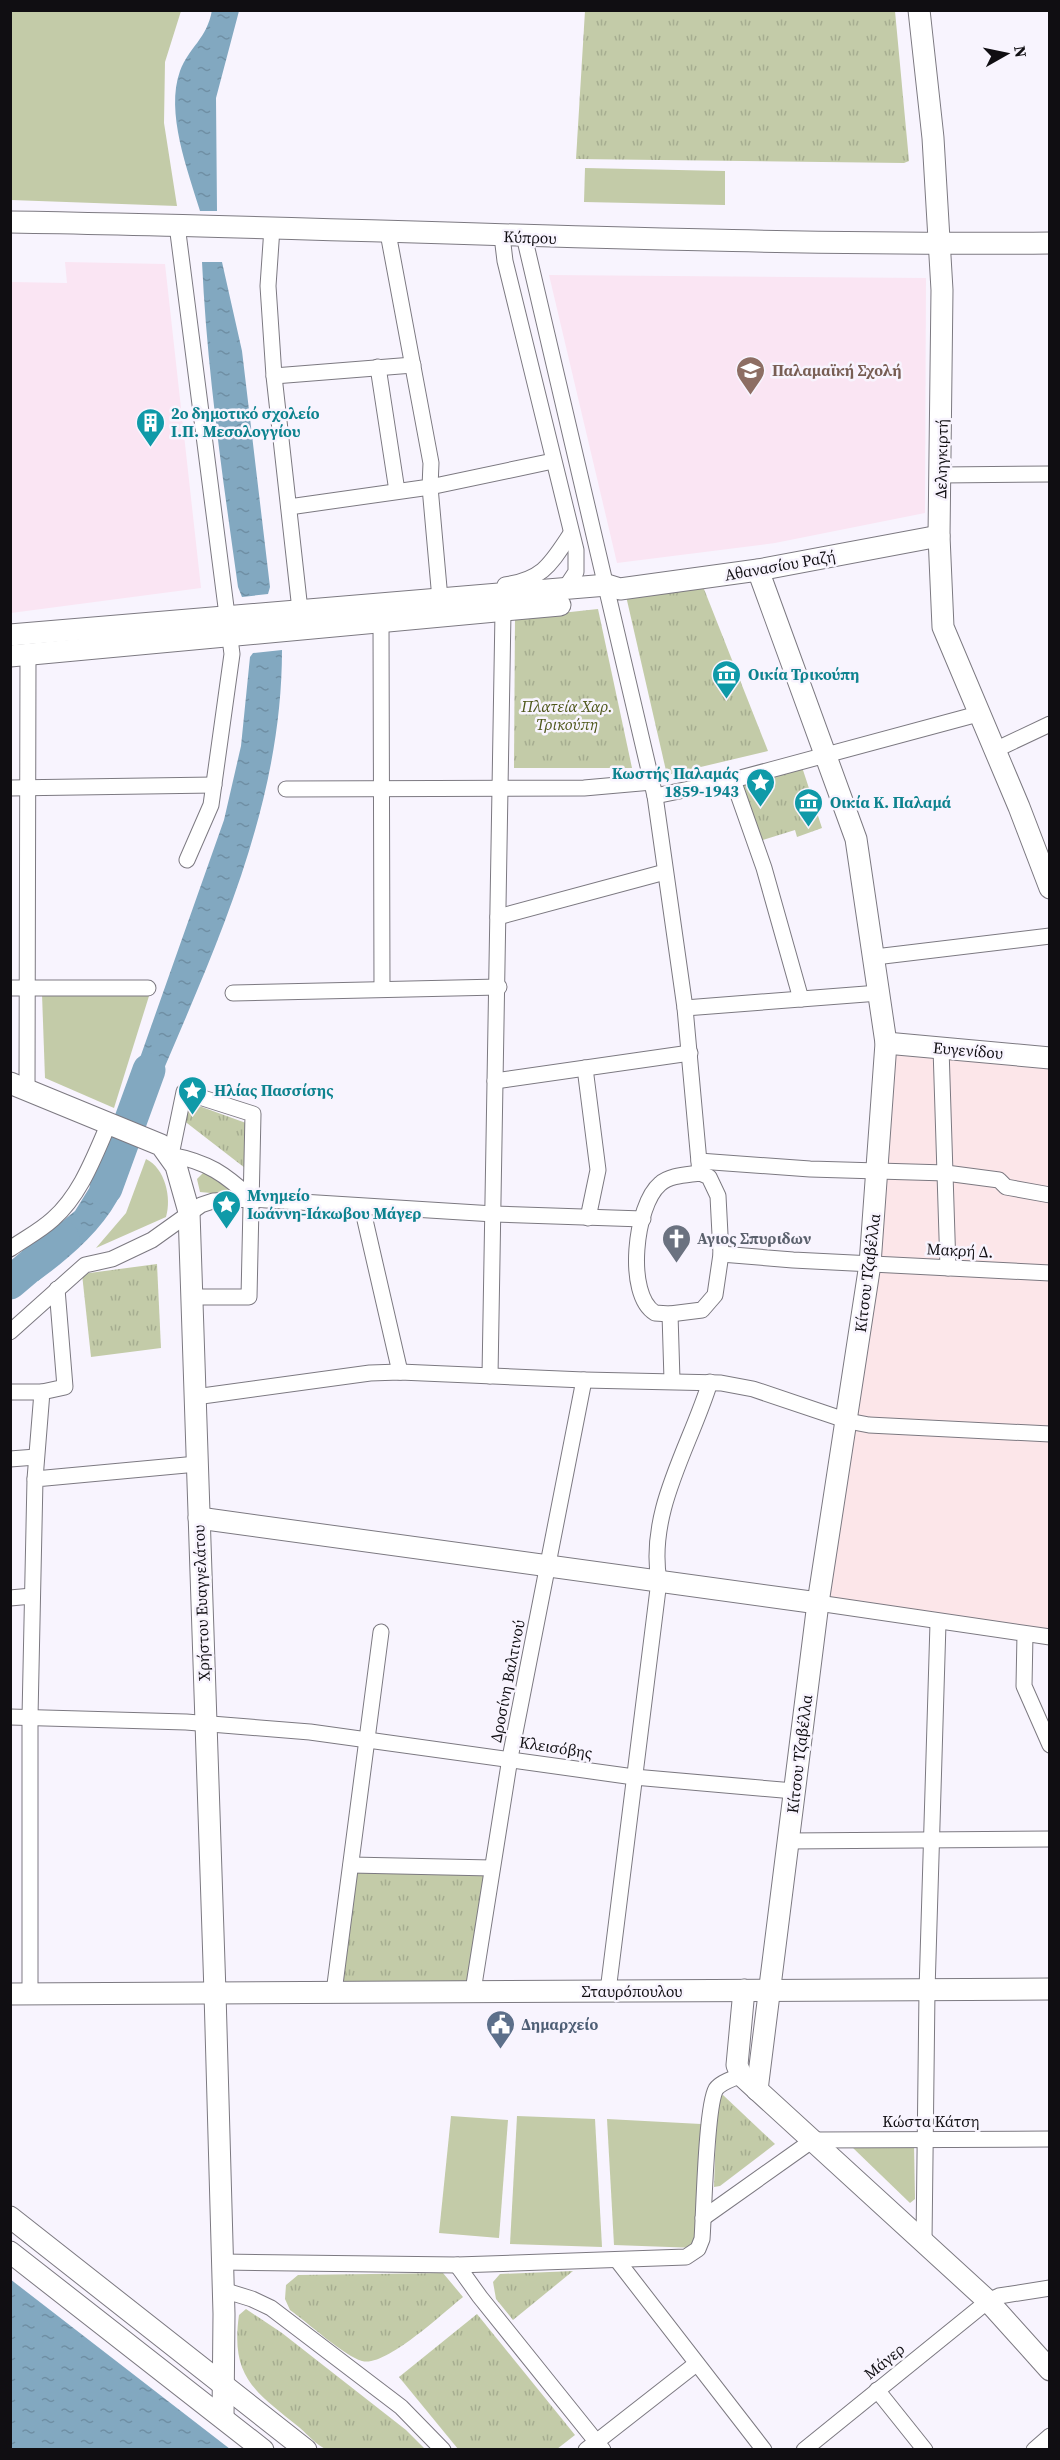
<svg xmlns="http://www.w3.org/2000/svg" width="1060" height="2460" font-family="'Source Serif 4',serif">
<style>
.commercial{fill:#fce6e9}
.education{fill:#fae5f3}
.grass{fill:#c3cba8}
.park{fill:url(#park-tufts)}
.water{fill:url(#water-ripples)}
.lines{fill:none;stroke-linecap:round;stroke-linejoin:round}
.river{stroke:#82a8c0;stroke-width:33}
.street-casing{stroke:#7c7981;stroke-width:17}
.secondary-casing{stroke:#7c7981;stroke-width:23}
.street{stroke:#fff;stroke-width:15}
.secondary{stroke:#fff;stroke-width:21}
.labels{text-anchor:middle;dominant-baseline:central;stroke-width:5;stroke-linejoin:round;paint-order:stroke}
.street-label{font-size:16px;fill:#100e12;stroke:#f8f4fe}
.education-label{font-size:16px;font-weight:bold;fill:#785e54;stroke:#f8f4fe;text-anchor:start}
.culture-label{font-size:16px;font-weight:bold;fill:#0d838f;stroke:#f8f4fe;text-anchor:start}
.park-label{font-size:16px;font-style:italic;fill:#4e571a;stroke:#f8f4fe}
.worship-label{font-size:16px;font-weight:bold;fill:#5b616d;stroke:#f8f4fe;text-anchor:start}
.service-label{font-size:16px;font-weight:bold;fill:#4e5e75;stroke:#f8f4fe;text-anchor:start}
</style>
<defs>
<pattern id="park-tufts" width="24" height="20" patternUnits="userSpaceOnUse" patternTransform="scale(1.5)"><rect width="24" height="20" fill="#c3cba8"/><path d="M3 7l-1-3M5 7V3M7 7l1-3M15 17l-1-3M17 17v-4M19 17l1-3" fill="none" stroke="#a6ad90"/></pattern>
<pattern id="water-ripples" width="26" height="14" patternUnits="userSpaceOnUse" patternTransform="scale(1.5)"><rect width="26" height="14" fill="#82a8c0"/><path d="M2 4q2-2 4 0t4 0M15 11q2-2 4 0t4 0" fill="none" stroke="#6f8fa4"/></pattern>
</defs>
<rect width="100%" height="100%" fill="#f8f4fe"/>
<!-- commercial -->
<path class="commercial" d="M882,1040L1049,1055V1640L813,1607L864,1270Z"/>
<!-- education -->
<g class="education">
<path d="M65,262L165,264L201,588L11,613V282L67,283Z"/>
<path d="M549,275L926,278L925,513L775,543L617,563Z"/>
</g>
<!-- grass -->
<g class="grass">
<path d="M10,11H181L165,62L164,123L177,206L11,200Z"/>
<path d="M585,168L725,171V205L584,202Z"/>
<path d="M42,994L149,996L114,1108L45,1078Z"/>
<path d="M146,1159C165,1168 172,1198 166,1217L96,1248L126,1213Z"/>
<path d="M204,1172L233,1192V1195L200,1192L197,1179Z"/>
<path d="M451,2116L508,2120L499,2238L439,2233Z"/>
<path d="M517,2116L595,2119L602,2247L510,2244Z"/>
<path d="M607,2119L701,2124L697,2248L614,2245Z"/>
<path d="M914,2144L915,2199L910,2203L852,2147Z"/>
</g>
<!-- park -->
<g class="park">
<path d="M585,11H895L909,161L904,163L576,159Z"/>
<path d="M702,584L768,751L667,775L626,596Z"/>
<path d="M598,609L632,768H514L515,618Z"/>
<path d="M802,767L822,828L797,837L795,830L760,841L742,781Z"/>
<path d="M188,1102L246,1123L245,1168L183,1120Z"/>
<path d="M157,1264L161,1348L91,1357L82,1274Z"/>
<path d="M351,1865L492,1868L473,1991L334,1992Z"/>
<path d="M723,2095L775,2144L720,2186L714,2187L717,2098Z"/>
<path d="M573,2271L513,2320L496,2299L493,2282L500,2274Z"/>
<path d="M443,2273L463,2297C444,2312 385,2368 362,2361C344,2356 307,2322 290,2310L285,2299L286,2285L298,2275Z"/>
<path d="M246,2309L282,2333L406,2430L425,2449C394,2450 359,2454 329,2450C319,2448 307,2434 300,2428C256,2392 230,2378 239,2315Z"/>
<path d="M477,2314L575,2435L557,2449H458L399,2377Z"/>
</g>
<!-- water -->
<g class="water">
<path d="M212,10L239,11L216,98L217,211H200C188,171 165,112 180,71C189,47 207,39 212,10Z"/>
<path d="M202,262H222L242,351L270,587L268,594L242,597L238,587C223,480 207,371 202,262Z"/>
<path d="M282,650C282,817 207,964 144,1116L127,1110L135,1072L224,820L241,746L250,657L253,653Z"/>
<path d="M116,1145L133,1152C128,1169 125,1186 117,1201C99,1233 67,1260 38,1281L35,1276L20,1279L24,1289L14,1294L11,1279L31,1269L21,1255L75,1211Z"/>
<path d="M10,2279L230,2449H11Z"/>
</g>
<g class="lines">
<!-- river -->
<g class="river">
<path d="M106,1188L149,1070"/>
<path d="M10,1283L63,1238"/>
</g>
<defs>
<g id="street">
<path d="M177,225L232,654L211,805L187,860"/>
<path d="M272,228L268,286L274,376L301,619"/>
<path d="M502,236L505,261L576,550V572L564,590"/>
<path d="M524,236L655,796L685,1008L700,1173"/>
<path d="M378,367L397,491"/>
<path d="M274,376L413,365"/>
<path d="M941,475L1050,474"/>
<path d="M289,507L430,487L431,463L388,233"/>
<path d="M505,585C543,579 550,565 570,535"/>
<path d="M440,599L430,487L553,461"/>
<path d="M381,621L382,988"/>
<path d="M995,750L1050,724"/>
<path d="M733,780L764,868L801,999"/>
<path d="M10,788L214,785"/>
<path d="M286,789L584,788L652,782"/>
<path d="M655,796L733,780L978,714"/>
<path d="M498,917L665,872"/>
<path d="M875,957L1050,936"/>
<path d="M10,988H148"/>
<path d="M233,993L499,987"/>
<path d="M685,1008L879,993"/>
<path d="M941,1048L948,1268"/>
<path d="M585,1068L598,1170L588,1218"/>
<path d="M495,1081L690,1053"/>
<path d="M27,1090L28,654"/>
<path d="M699,1161L810,1169L946,1173L999,1180L1006,1187L1050,1195"/>
<path d="M700,1173L709,1177L718,1196L721,1254L715,1295L702,1310L670,1314L655,1313C625,1295 635,1205 660,1184C670,1175 687,1175 700,1173Z"/>
<path d="M362,1207L400,1372"/>
<path d="M10,1249C24,1239 40,1231 53,1219C81,1194 94,1157 109,1123"/>
<path d="M721,1254L793,1260L1050,1273"/>
<path d="M192,1297H249L253,1114L184,1092L171,1155C208,1162 225,1174 252,1199"/>
<path d="M670,1314L672,1380"/>
<path d="M10,1332L85,1265L112,1259L152,1240L201,1205L213,1201L252,1199L494,1214L643,1219"/>
<path d="M490,1376L503,612"/>
<path d="M10,1392H42"/>
<path d="M195,1397L370,1373L400,1372L584,1380L721,1383L753,1389L848,1421L869,1425L1050,1434"/>
<path d="M10,1459L36,1457"/>
<path d="M35,1479L42,1392L65,1387L57,1289"/>
<path d="M10,1598L32,1596"/>
<path d="M818,1603L1050,1637"/>
<path d="M1025,1634L1024,1686L1050,1745"/>
<path d="M10,1717L186,1722L310,1732L634,1777L794,1791"/>
<path d="M788,1841L1050,1839"/>
<path d="M351,1865L492,1868"/>
<path d="M473,1991L510,1758L584,1380"/>
<path d="M608,1991L659,1581C647,1511 690,1447 710,1382"/>
<path d="M334,1992L381,1632"/>
<path d="M30,1994V1717L35,1479L197,1464"/>
<path d="M703,2218L813,2140L1050,2139"/>
<path d="M924,2241L927,1991L938,1623"/>
<path d="M617,2260L764,2450"/>
<path d="M222,2262L457,2265L686,2257L698,2249L702,2239C704,2213 706,2106 716,2089C721,2082 733,2079 741,2075"/>
<path d="M457,2265L480,2297L603,2450"/>
<path d="M223,2290L252,2299L271,2308L401,2407L443,2450"/>
<path d="M877,2390L925,2450"/>
<path d="M586,2450L696,2364"/>
<path d="M804,2450L988,2301L999,2296L1050,2288"/>
<path d="M1034,2450L1050,2436"/>
</g>
<g id="secondary">
<path d="M919,10L933,138L942,290L939,536L943,627L1019,807L1050,888"/>
<path d="M10,222C357,227 703,246 1050,243"/>
<path d="M10,635L607,585L620,589L758,570L939,536"/>
<path d="M10,656L560,605"/>
<path d="M886,1043L1050,1058"/>
<path d="M10,1083L161,1145L176,1166L189,1212L215,1993L224,2314L223,2417"/>
<path d="M199,1518L818,1603"/>
<path d="M744,1990L737,2065L741,2075L988,2301L1050,2370"/>
<path d="M10,1994L1050,1989"/>
<path d="M757,2090L818,1603L870,1264L886,1043L856,839L758,570"/>
<path d="M10,2217L306,2450"/>
<path d="M10,2252L263,2450"/>
</g>
</defs>
<!-- street casing -->
<use href="#street" class="street-casing"/>
<!-- secondary casing -->
<use href="#secondary" class="secondary-casing"/>
<!-- street -->
<use href="#street" class="street"/>
<!-- secondary -->
<use href="#secondary" class="secondary"/>
</g>
<!-- icons -->
<defs>
<symbol id="school-pin" viewBox="-11 -11 22 30"><path d="M0 17L-7.5 6A9.5 9.5 0 1 1 7.5 6Z" fill="#8d6e63" stroke="#f8f4fe"/><path d="M0-5L7-2L0 1L-7-2ZM-4 1L0 2.5L4 1V4Q0 6-4 4Z" fill="#fff"/></symbol>
<symbol id="building-pin" viewBox="-11 -11 22 30"><path d="M0 17L-7.5 6A9.5 9.5 0 1 1 7.5 6Z" fill="#0f9aa8" stroke="#f8f4fe"/><path d="M-4-6H4V6H1V3H-1V6H-4ZM-2.5-4.3h1.7v1.8h-1.7ZM.8-4.3h1.7v1.8H.8ZM-2.5-1h1.7V.8h-1.7ZM.8-1h1.7V.8H.8Z" fill="#fff"/></symbol>
<symbol id="museum-pin" viewBox="-11 -11 22 30"><path d="M0 17L-7.5 6A9.5 9.5 0 1 1 7.5 6Z" fill="#0f9aa8" stroke="#f8f4fe"/><path d="M0-6L6-3V-2H-6V-3ZM-5-1h2V3h-2ZM-1-1h2V3h-2ZM3-1h2V3H3ZM-6 4H6V6H-6Z" fill="#fff"/></symbol>
<symbol id="sight-pin" viewBox="-11 -11 22 30"><path d="M0 17L-7.5 6A9.5 9.5 0 1 1 7.5 6Z" fill="#0f9aa8" stroke="#f8f4fe"/><path d="M0-6L1.8-2.2L6-1.7L2.9 1.2L3.7 5.4L0 3.3L-3.7 5.4L-2.9 1.2L-6-1.7L-1.8-2.2Z" fill="#fff"/></symbol>
<symbol id="church-pin" viewBox="-11 -11 22 30"><path d="M0 17L-7.5 6A9.5 9.5 0 1 1 7.5 6Z" fill="#6b7280" stroke="#f8f4fe"/><path d="M-1.2-6h2.4v3.5h3.3v2.4h-3.3V6h-2.4V-.1h-3.3v-2.4h3.3Z" fill="#fff"/></symbol>
<symbol id="civic-pin" viewBox="-11 -11 22 30"><path d="M0 17L-7.5 6A9.5 9.5 0 1 1 7.5 6Z" fill="#5c6f8a" stroke="#f8f4fe"/><path d="M-.6-6.5H3V-4.5H.6V-3L4-1V1h2V6H-6V1h2V-1L-.6-3ZM-1.2 2.5V6h2.4V2.5Z" fill="#fff"/></symbol>
</defs>
<g fill-rule="evenodd">
<use href="#school-pin" x="734" y="354" width="33" height="45"/>
<use href="#building-pin" x="134" y="406" width="33" height="45"/>
<use href="#museum-pin" x="710" y="658" width="33" height="45"/>
<use href="#sight-pin" x="744" y="766" width="33" height="45"/>
<use href="#museum-pin" x="792" y="786" width="33" height="45"/>
<use href="#sight-pin" x="176" y="1074" width="33" height="45"/>
<use href="#sight-pin" x="210" y="1188" width="33" height="45"/>
<use href="#church-pin" x="660" y="1222" width="33" height="45"/>
<use href="#civic-pin" x="484" y="2008" width="33" height="45"/>
</g>
<g class="labels">
<!-- street labels -->
<g class="street-label">
<text transform="translate(530 237) rotate(2)">Κύπρου</text>
<text transform="translate(941 459) rotate(-89)">Δεληγκιρτή</text>
<text transform="translate(780 565) rotate(-10)">Αθανασίου Ραζή</text>
<text transform="translate(968 1050) rotate(5)">Ευγενίδου</text>
<text transform="translate(960 1250) rotate(3)">Μακρή Δ.</text>
<text transform="translate(867 1273) rotate(-83)">Κίτσου Τζαβέλλα</text>
<text transform="translate(201 1603) rotate(-92)">Χρήστου Ευαγγελάτου</text>
<text transform="translate(507 1681) rotate(-79)">Δροσίνη Βαλτινού</text>
<text transform="translate(556 1747) rotate(9)">Κλεισόβης</text>
<text transform="translate(799 1754) rotate(-83)">Κίτσου Τζαβέλλα</text>
<text x="632" y="1991">Σταυρόπουλου</text>
<text x="931" y="2121">Κώστα Κάτση</text>
<text transform="translate(884 2361) rotate(-39)">Μάγερ</text>
</g>
<!-- education labels -->
<g class="education-label">
<text x="772" y="370">Παλαμαϊκή Σχολή</text>
</g>
<!-- culture labels -->
<g class="culture-label">
<text x="171" y="413">2ο δημοτικό σχολείο<tspan x="171" dy="18">Ι.Π. Μεσολογγίου</tspan></text>
<text x="748" y="674">Οικία Τρικούπη</text>
<text x="739" y="773" text-anchor="end">Κωστής Παλαμάς<tspan x="739" dy="18">1859-1943</tspan></text>
<text x="830" y="802">Οικία Κ. Παλαμά</text>
<text x="214" y="1090">Ηλίας Πασσίσης</text>
<text x="247" y="1195">Μνημείο<tspan x="247" dy="18">Ιωάννη-Ιάκωβου Μάγερ</tspan></text>
</g>
<!-- park labels -->
<g class="park-label">
<text x="567" y="706">Πλατεία Χαρ.<tspan x="567" dy="18">Τρικούπη</tspan></text>
</g>
<!-- worship labels -->
<g class="worship-label">
<text x="697" y="1238">Αγιος Σπυριδων</text>
</g>
<!-- service labels -->
<g class="service-label">
<text x="521" y="2024">Δημαρχείο</text>
</g>
</g>
<!-- border -->
<rect width="1060" height="2460" fill="none" stroke="#100e12" stroke-width="24"/>
<!-- north arrow -->
<g transform="translate(1006 54) rotate(81)" stroke="#f8f4fe" stroke-width="4.5" paint-order="stroke">
<path d="M0-4.5L10 22L0 15L-10 22Z" fill="#100e12"/>
<text y="-9" font-size="16" font-weight="bold" text-anchor="middle" fill="#100e12">N</text>
</g>
</svg>
